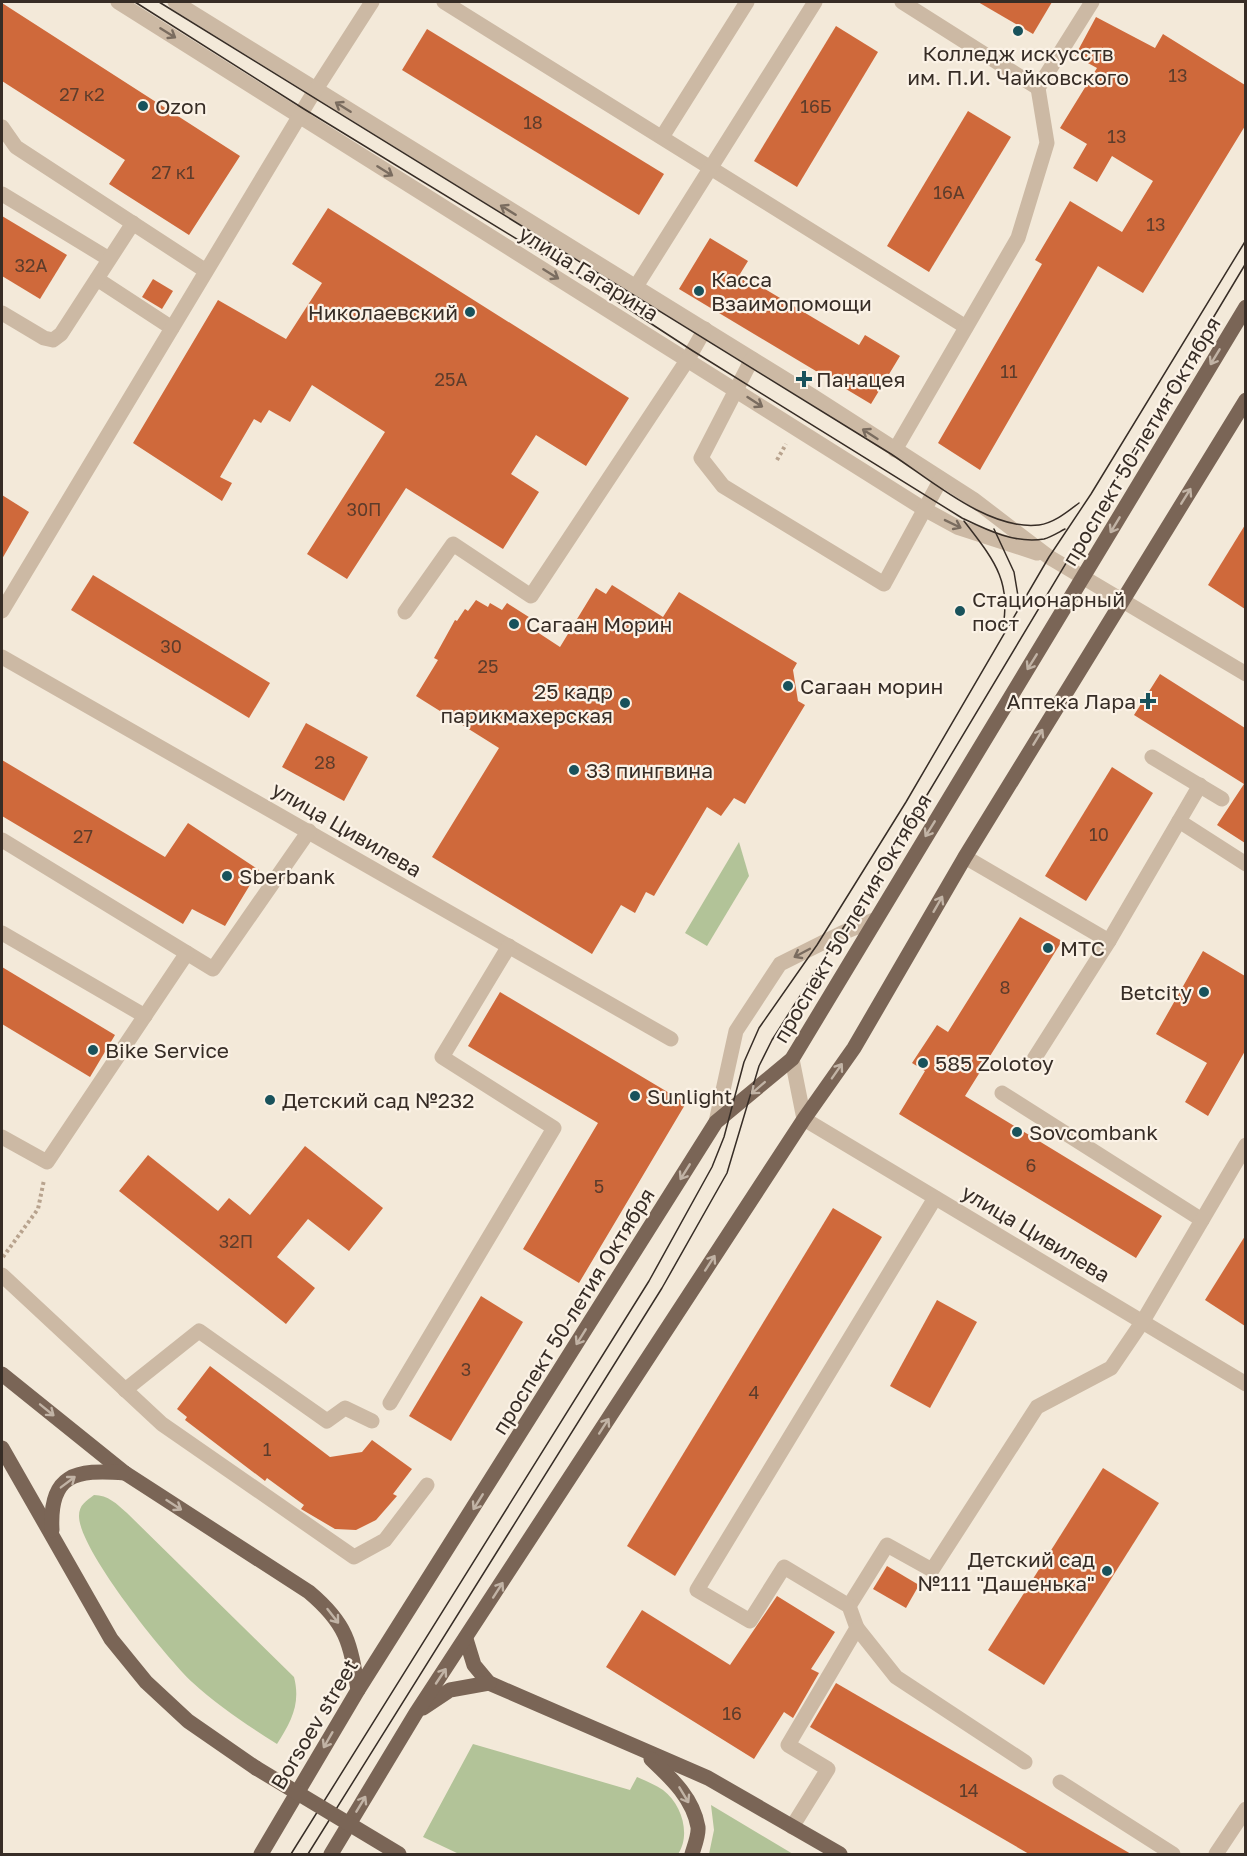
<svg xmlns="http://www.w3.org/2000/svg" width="1247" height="1856" font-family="'Golos Text',sans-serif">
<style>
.green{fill:#b2c398}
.building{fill:#cf693b}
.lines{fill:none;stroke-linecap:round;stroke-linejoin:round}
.path{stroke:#b8a38e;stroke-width:4;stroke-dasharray:3 3;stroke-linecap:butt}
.minor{stroke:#ccb9a4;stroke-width:15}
.major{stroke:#7a6556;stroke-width:15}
.tram{stroke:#372d26;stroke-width:1.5}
.major-bridge{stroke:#7a6556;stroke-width:15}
.oneway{stroke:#7a6c5f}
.oneway2{stroke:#c1b3a5}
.poi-dot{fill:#19525b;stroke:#fbf2e6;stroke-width:2}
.labels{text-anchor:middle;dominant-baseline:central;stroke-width:4.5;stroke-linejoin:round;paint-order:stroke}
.number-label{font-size:18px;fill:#5d3c2b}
.poi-label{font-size:21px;fill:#372d26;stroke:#fbf2e6;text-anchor:start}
.street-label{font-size:21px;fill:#372d26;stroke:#fbf2e6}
</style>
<rect width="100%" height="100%" fill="#f3e9d9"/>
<!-- green -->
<g class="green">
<path d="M739,842L749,876L707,946L685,933Z"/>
<path d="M94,1495C108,1495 117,1504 127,1513L294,1677C301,1704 291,1722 277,1744C247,1725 218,1706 192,1682C165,1656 79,1550 79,1516C79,1505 86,1501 94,1495Z"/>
<path d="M473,1744L630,1790L637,1777C646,1781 656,1785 663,1790C682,1804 691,1835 678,1854H459L423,1837Z"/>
<path d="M711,1805L793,1854H709L714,1830Z"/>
</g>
<!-- building -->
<g class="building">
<path d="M978,2H1052L1033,34Z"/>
<path d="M2,3L240,156L189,235L109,184L125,160L2,81Z"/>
<path d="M1096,17L1155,48L1163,34L1245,85V126L1143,293L1098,266L980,470L938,443L1042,264L1035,260L1070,201L1122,232L1153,181L1112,156L1097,182L1073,168L1087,144L1060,128L1097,68L1075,56Z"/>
<path d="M836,26L878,52L797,187L754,161Z"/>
<path d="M427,29L664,174L639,215L402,70Z"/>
<path d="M968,111L1011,137L929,272L887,246Z"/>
<path d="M328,208L629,398L586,466L536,435L511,474L539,492L503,549L406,488L347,579L307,554L385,432L312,385L290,422L269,410L261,423L254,419L220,477L232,483L222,501L133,443L218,300L286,339L322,283L292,264Z"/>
<path d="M2,216L67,255L40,299L2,276Z"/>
<path d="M710,238L748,261L740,274L859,345L865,335L900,356L871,404L679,289Z"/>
<path d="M153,279L173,291L162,309L142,297Z"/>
<path d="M2,495L29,512L2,559Z"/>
<path d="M1245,525V609L1208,585Z"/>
<path d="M93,575L270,683L249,718L71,610Z"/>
<path d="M612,585L663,617L679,592L797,663L793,670L798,701L805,705L745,804L734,798L721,816L707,807L654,896L646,892L635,913L621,905L592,954L432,857L499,748L416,696L438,660L434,658L455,620L457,621L465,609L468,611L476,600L488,607L490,603L502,610L507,603L532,619L528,626L560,647L596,588L606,594Z"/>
<path d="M1160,674L1245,728V843L1217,825L1244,784L1134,715Z"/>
<path d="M306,723L368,757L344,801L282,767Z"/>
<path d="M2,760L165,857L188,823L259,870L225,926L192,909L183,924L2,816Z"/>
<path d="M1112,767L1153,793L1086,901L1045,876Z"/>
<path d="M1020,917L1062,941L965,1096L1162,1216L1136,1258L899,1114L925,1071L912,1063L937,1025L948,1032Z"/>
<path d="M1203,951L1245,976V1051L1208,1116L1185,1102L1207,1063L1156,1034Z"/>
<path d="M2,967L115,1035L90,1077L2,1024Z"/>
<path d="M500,992L686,1103L579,1283L523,1249L598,1123L468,1046Z"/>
<path d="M305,1146L383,1208L349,1251L308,1219L277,1257L315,1288L286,1324L119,1191L148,1155L218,1211L229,1198L250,1215Z"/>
<path d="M833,1208L882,1237L675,1576L627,1546Z"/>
<path d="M1245,1236V1326L1205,1300Z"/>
<path d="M481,1296L523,1322L451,1441L409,1416Z"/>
<path d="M937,1300L977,1322L930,1408L890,1386Z"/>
<path d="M210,1366L330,1457L362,1452L372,1440L412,1469L393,1494L397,1496L376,1520L356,1530L335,1529L301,1509L304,1505L267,1478L265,1481L185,1420L187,1417L177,1409Z"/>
<path d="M1103,1468L1159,1503L1044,1685L988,1650Z"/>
<path d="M887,1566L919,1585L906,1608L873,1589Z"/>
<path d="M777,1596L835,1632L811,1669L819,1673L793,1718L784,1712L754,1759L606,1667L642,1610L730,1665Z"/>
<path d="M836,1683L1131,1854H1029L810,1727Z"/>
</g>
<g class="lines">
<!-- path -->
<g class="path">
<path d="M777,460L786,444"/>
<path d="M3,1257L38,1209L44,1180"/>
</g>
<!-- minor -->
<g class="minor">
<path d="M118,2L924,509L957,527L1037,553"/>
<path d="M175,2L814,397L973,499L1049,557L1246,674"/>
<path d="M444,2L966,327"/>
<path d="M902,2L1038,88"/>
<path d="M2,127L16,147L206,271"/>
<path d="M662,137L747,2"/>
<path d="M2,194L109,259"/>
<path d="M97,279L172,328"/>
<path d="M635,288L815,2"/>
<path d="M2,313L44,338L53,340L61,334L133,223"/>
<path d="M752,359L701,458L723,486L884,584L941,479"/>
<path d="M895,450L1018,238L1047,143L1038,88L1092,2"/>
<path d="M2,611L311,97L372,2"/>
<path d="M405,612L453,544L531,596L688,359L705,329"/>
<path d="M2,657L671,1039"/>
<path d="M1152,757L1222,799"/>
<path d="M1179,821L1246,864"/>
<path d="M2,840L213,969L309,831"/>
<path d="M965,857L1109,941"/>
<path d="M2,933L145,1016"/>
<path d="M792,1059L804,1119L1246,1384"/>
<path d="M1034,1059L1109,941L1200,785"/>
<path d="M1002,1093L1202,1220"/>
<path d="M716,1122L736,1031L780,964L842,933L874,920"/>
<path d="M2,1137L47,1162L187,953"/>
<path d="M2,1275L162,1424L354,1557L385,1540L427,1485"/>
<path d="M125,1390L199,1331L327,1421L345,1408L372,1421"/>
<path d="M390,1403L554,1128L442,1057L509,946"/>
<path d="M849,1606L887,1545L932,1570L1037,1407L1111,1368L1143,1321L1246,1145"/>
<path d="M857,1628L849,1606L784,1567L750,1621L697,1590L935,1198"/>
<path d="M1060,1782L1173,1854"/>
<path d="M792,1827L828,1769L788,1745L857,1628L896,1677L1025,1762"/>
<path d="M1216,1854L1246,1809"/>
</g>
<!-- major -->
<g class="major">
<path d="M2,1374L125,1473L309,1592C347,1624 350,1642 358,1690"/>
<path d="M2,1448L111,1639L146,1682L188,1721L256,1768"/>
<path d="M52,1530C49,1474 75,1469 125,1473"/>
<path d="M466,1639L474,1665L489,1683L708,1778L840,1854"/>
<path d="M423,1708L450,1690L489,1683"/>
<path d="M651,1759C671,1778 693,1798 698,1827C699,1835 694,1847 692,1854"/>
<path d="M261,1854L358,1690L716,1122L792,1059L1246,307"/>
<path d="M331,1854L416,1713L804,1119L854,1048L965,857L1246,400"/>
</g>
<!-- tram -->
<g class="tram">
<path d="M135,2L304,109L584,280L693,351L962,518C987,530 1015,544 1044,539C1051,537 1059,532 1065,529"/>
<path d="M159,2L891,454C931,480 989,531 1039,525C1054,523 1067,512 1079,503"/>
<path d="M964,521C993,559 1013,581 1002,631"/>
<path d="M994,529L1014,572L1020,608"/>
<path d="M291,1854L649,1281L712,1167L724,1137L744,1062L759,1028L817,945L906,802L1049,557L1091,494L1246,240"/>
<path d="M308,1854L662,1288L727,1173L759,1066L772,1040L918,810L1246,263"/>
</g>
<!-- major-bridge -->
<path class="major-bridge" d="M256,1768L399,1854"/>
</g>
<!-- one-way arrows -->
<defs><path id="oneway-shaft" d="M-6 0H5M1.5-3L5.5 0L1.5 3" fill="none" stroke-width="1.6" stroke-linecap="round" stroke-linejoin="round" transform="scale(1.5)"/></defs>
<g class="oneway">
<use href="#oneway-shaft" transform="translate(168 33) rotate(32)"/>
<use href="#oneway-shaft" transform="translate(343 107) rotate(-148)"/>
<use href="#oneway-shaft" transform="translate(385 171) rotate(32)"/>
<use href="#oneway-shaft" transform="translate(508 210) rotate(-148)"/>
<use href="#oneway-shaft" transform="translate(551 274) rotate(32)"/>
<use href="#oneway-shaft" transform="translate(755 402) rotate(33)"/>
<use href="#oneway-shaft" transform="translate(870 434) rotate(-147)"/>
<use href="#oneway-shaft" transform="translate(953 524) rotate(26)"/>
<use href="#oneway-shaft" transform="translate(802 953) rotate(152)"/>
</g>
<g class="oneway2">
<use href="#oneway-shaft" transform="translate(1215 357) rotate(121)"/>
<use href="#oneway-shaft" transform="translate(1186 496) rotate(-58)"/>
<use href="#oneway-shaft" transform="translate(1115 525) rotate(121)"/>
<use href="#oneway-shaft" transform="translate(1032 662) rotate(122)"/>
<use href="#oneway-shaft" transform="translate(1038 737) rotate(-59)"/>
<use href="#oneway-shaft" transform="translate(930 829) rotate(122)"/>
<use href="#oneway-shaft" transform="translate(938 904) rotate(-60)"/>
<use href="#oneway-shaft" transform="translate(837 1071) rotate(-55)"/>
<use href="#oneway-shaft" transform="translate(758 1088) rotate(139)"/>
<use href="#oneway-shaft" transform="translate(685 1172) rotate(122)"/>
<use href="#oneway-shaft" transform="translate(710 1263) rotate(-57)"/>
<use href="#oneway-shaft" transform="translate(581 1337) rotate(122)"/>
<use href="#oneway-shaft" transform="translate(47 1410) rotate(39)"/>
<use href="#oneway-shaft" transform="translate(604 1426) rotate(-57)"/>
<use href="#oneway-shaft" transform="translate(68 1482) rotate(-37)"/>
<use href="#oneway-shaft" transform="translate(478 1502) rotate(122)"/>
<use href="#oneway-shaft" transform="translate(174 1505) rotate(33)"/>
<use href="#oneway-shaft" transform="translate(498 1590) rotate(-57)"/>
<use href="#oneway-shaft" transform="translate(333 1616) rotate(52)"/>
<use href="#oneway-shaft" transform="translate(441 1676) rotate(-56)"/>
<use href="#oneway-shaft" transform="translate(328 1740) rotate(120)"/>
<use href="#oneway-shaft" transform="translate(684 1795) rotate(59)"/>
<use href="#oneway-shaft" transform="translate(361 1804) rotate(-59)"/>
</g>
<!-- markers -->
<g class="poi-dot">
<circle cx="1018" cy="31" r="6"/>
<circle cx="143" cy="106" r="6"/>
<circle cx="699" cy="291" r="6"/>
<circle cx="470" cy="312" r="6"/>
<path d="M801 370h6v6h6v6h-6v6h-6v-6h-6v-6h6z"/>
<circle cx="960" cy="611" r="6"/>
<circle cx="514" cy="624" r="6"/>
<circle cx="788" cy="686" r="6"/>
<path d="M1145 692h6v6h6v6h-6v6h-6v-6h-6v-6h6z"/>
<circle cx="625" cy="703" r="6"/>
<circle cx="574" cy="770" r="6"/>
<circle cx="227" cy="876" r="6"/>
<circle cx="1048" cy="948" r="6"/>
<circle cx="1204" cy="992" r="6"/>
<circle cx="93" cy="1050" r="6"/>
<circle cx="923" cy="1063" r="6"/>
<circle cx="635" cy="1096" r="6"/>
<circle cx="270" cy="1100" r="6"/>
<circle cx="1017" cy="1132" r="6"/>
<circle cx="1107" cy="1571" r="6"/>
</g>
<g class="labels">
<!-- number labels -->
<g class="number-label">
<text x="1178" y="75">13</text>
<text x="82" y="94">27 к2</text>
<text x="816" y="106">16Б</text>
<text x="533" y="122">18</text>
<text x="1117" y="136">13</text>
<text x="173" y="172">27 к1</text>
<text x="949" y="192">16А</text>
<text x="1156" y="224">13</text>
<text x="31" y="265">32А</text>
<text x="1009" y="371">11</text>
<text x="451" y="379">25А</text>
<text x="364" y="509">30П</text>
<text x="171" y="646">30</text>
<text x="488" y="666">25</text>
<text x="325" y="762">28</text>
<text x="1099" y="834">10</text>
<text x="83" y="836">27</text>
<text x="1005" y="987">8</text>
<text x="1031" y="1165">6</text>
<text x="599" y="1186">5</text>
<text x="236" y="1241">32П</text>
<text x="466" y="1369">3</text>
<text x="754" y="1392">4</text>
<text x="267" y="1449">1</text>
<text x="732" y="1713">16</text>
<text x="969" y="1790">14</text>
</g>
<!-- poi labels -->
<g class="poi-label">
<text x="1018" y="53" text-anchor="middle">Колледж искусств<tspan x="1018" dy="24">им. П.И. Чайковского</tspan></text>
<text x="155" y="106">Ozon</text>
<text x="711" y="279">Касса<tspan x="711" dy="24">Взаимопомощи</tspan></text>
<text x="458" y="312" text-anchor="end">Николаевский</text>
<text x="816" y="379">Панацея</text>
<text x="972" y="599">Стационарный<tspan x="972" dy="24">пост</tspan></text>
<text x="526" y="624">Сагаан Морин</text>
<text x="800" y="686">Сагаан морин</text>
<text x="613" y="691" text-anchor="end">25 кадр<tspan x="613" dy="24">парикмахерская</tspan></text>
<text x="1136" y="701" text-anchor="end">Аптека Лара</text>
<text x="586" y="770">33 пингвина</text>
<text x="239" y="876">Sberbank</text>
<text x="1060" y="948">МТС</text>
<text x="1192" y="992" text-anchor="end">Betcity</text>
<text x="105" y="1050">Bike Service</text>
<text x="935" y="1063">585 Zolotoy</text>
<text x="647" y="1096">Sunlight</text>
<text x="282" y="1100">Детский сад №232</text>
<text x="1029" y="1132">Sovcombank</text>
<text x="1095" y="1559" text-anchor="end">Детский сад<tspan x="1095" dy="24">№111 "Дашенька"</tspan></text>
</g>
<!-- street labels -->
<g class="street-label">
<text transform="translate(589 273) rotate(32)">улица Гагарина</text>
<text transform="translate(1141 441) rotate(-59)">проспект 50-летия Октября</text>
<text transform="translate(347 829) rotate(30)">улица Цивилева</text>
<text transform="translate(852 918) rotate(-59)">проспект 50-летия Октября</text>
<text transform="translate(1036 1233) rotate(31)">улица Цивилева</text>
<text transform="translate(573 1311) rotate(-58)">проспект 50-летия Октября</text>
<text transform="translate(314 1724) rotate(-59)">Borsoev street</text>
</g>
</g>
<!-- border -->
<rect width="1247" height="1856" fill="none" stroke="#372d26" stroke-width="6"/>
</svg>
